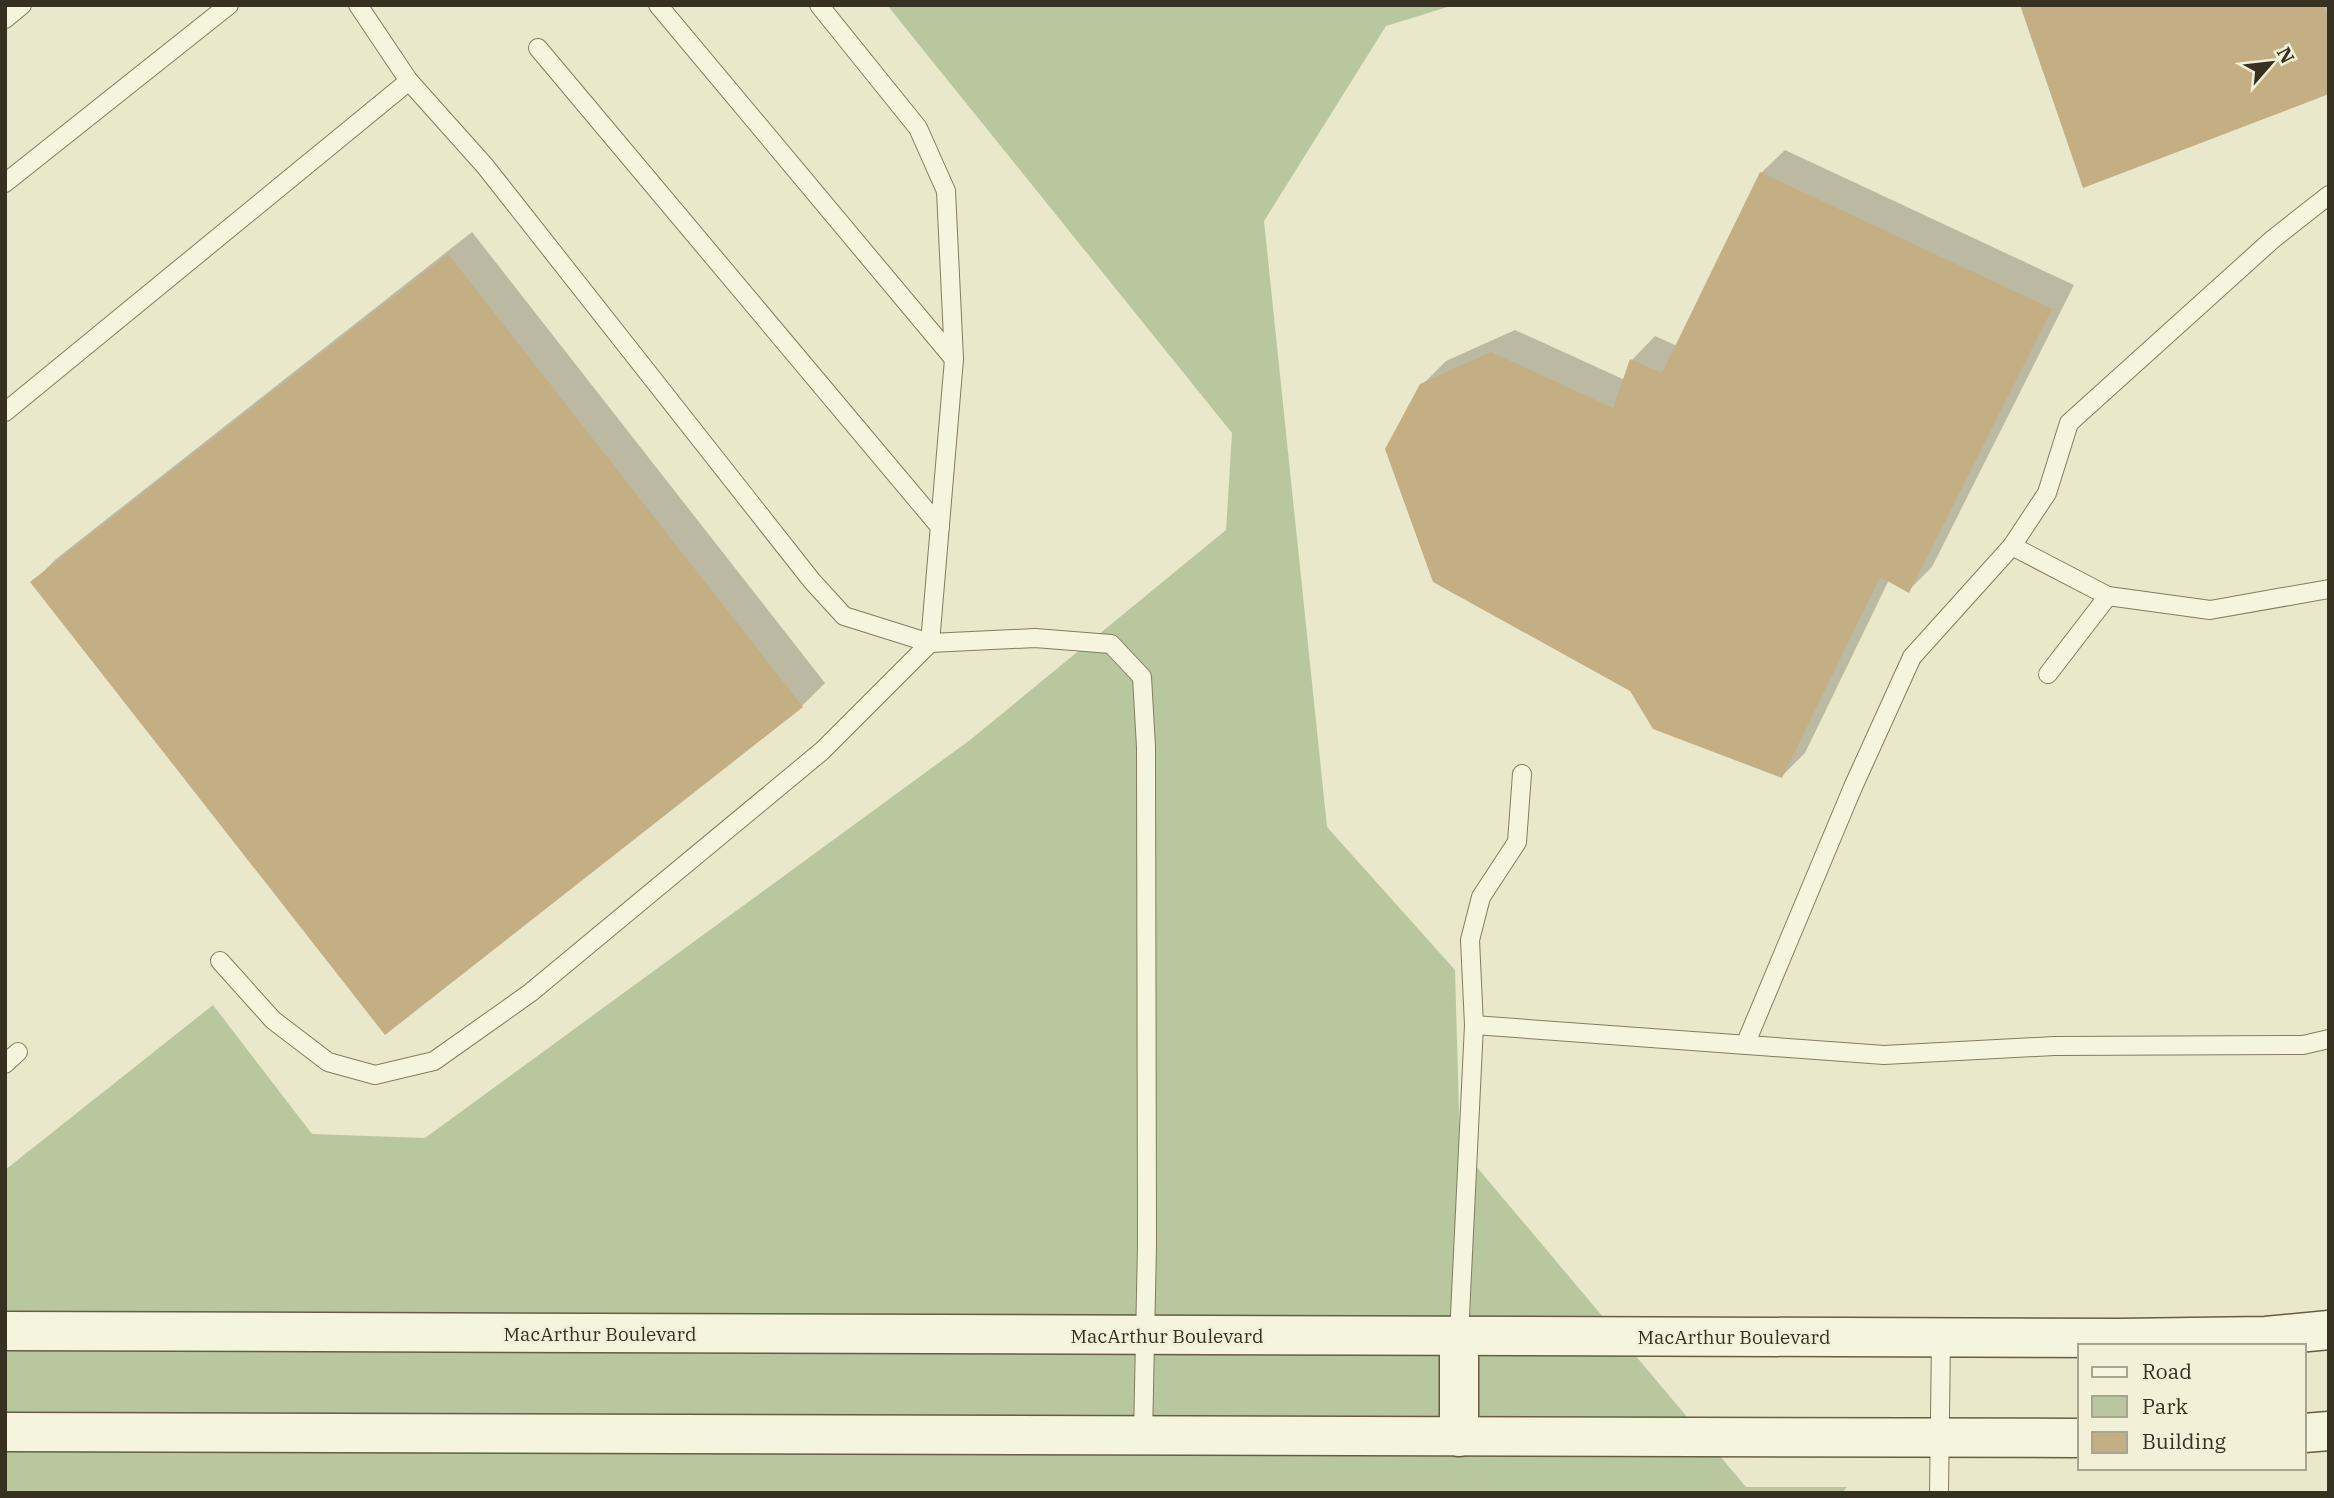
<svg xmlns="http://www.w3.org/2000/svg" width="2334" height="1498" font-family="'IBM Plex Serif',serif">
<style>
.green{fill:#b8c79e}
.shadow{fill:#0003}
.building{fill:#c4ae84}
.lines{fill:none;stroke-linecap:round;stroke-linejoin:round}
.lane-casing{stroke:#847c60;stroke-width:20}
.secondary-casing{stroke:#665d43;stroke-width:41}
.lane{stroke:#f5f4dc;stroke-width:18}
.secondary{stroke:#f5f4dc;stroke-width:38}
.labels{text-anchor:middle;dominant-baseline:central;stroke-width:5;stroke-linejoin:round;paint-order:stroke}
.street-label{font-size:19px;fill:#373122;stroke:#f2f1d8}
</style>
<rect width="100%" height="100%" fill="#eae8ca"/>
<!-- green -->
<path class="green" d="M887,5H1454L1386,26L1264,221L1327,827L1455,970L1460,1147L1746,1487H1847L1842,1493H5V1170L213,1005L312,1134L425,1138L970,740L1226,530L1232,433Z"/>
<!-- shadow -->
<g class="shadow">
<path d="M2022,5H2329V93Z"/>
<path d="M1785,150L2074,285L1932,567L1909,590L1889,580L1805,753L1782,776L1632,690L1422,385L1446,361L1515,330L1625,380L1632,360L1655,336L1677,346L1761,173Z"/>
<path d="M472,232L825,683L802,706L33,582L56,559Z"/>
</g>
<!-- building -->
<g class="building">
<path d="M2020,5H2323L2329,22V94L2083,188Z"/>
<path d="M1760,172L2052,309L1909,593L1880,577L1782,778L1653,729L1630,691L1433,582L1385,449L1420,384L1491,352L1613,408L1630,359L1662,373Z"/>
<path d="M448,254L803,707L385,1035L30,582Z"/>
</g>
<g class="lines">
<defs>
<g id="lane">
<path d="M358,5L409,81"/>
<path d="M658,5L954,359"/>
<path d="M5,19L22,5"/>
<path d="M538,48L940,527"/>
<path d="M5,183L229,5"/>
<path d="M2329,195L2273,239L2069,423L2047,493L2012,546L2108,596L2210,610L2329,589"/>
<path d="M5,412L409,81L485,166L812,581L844,616L930,643L1035,638L1111,644L1142,677L1146,747L1147,1244L1143,1437"/>
<path d="M2048,674L2108,596"/>
<path d="M220,961L273,1020L328,1062L375,1075L434,1061L530,993L822,751L930,643L954,359L946,191L918,128L819,5"/>
<path d="M1474,1025L1884,1055L2054,1046L2303,1045L2329,1039"/>
<path d="M1745,1045L1853,787L1912,657L2012,546"/>
<path d="M5,1064L18,1052"/>
<path d="M1459,1336L1474,1025L1470,940L1481,897L1517,842L1522,774"/>
<path d="M1939,1493L1941,1338"/>
</g>
<g id="secondary">
<path d="M5,1331L2119,1338L2266,1336L2329,1330"/>
<path d="M1459,1336V1437"/>
<path d="M5,1432L2080,1438"/>
<path d="M2304,1433L2329,1431"/>
</g>
</defs>
<!-- lane casing -->
<use href="#lane" class="lane-casing"/>
<!-- secondary casing -->
<use href="#secondary" class="secondary-casing"/>
<!-- lane -->
<use href="#lane" class="lane"/>
<!-- secondary -->
<use href="#secondary" class="secondary"/>
</g>
<g class="labels">
<!-- street labels -->
<g class="street-label">
<text x="600" y="1334">MacArthur Boulevard</text>
<text x="1167" y="1336">MacArthur Boulevard</text>
<text x="1734" y="1337">MacArthur Boulevard</text>
</g>
</g>
<!-- border -->
<rect width="2334" height="1498" fill="none" stroke="#373122" stroke-width="14"/>
<!-- legend -->
<rect x="2078" y="1344" width="228" height="126" fill="#f2f1d8" stroke="#a7a48f" stroke-width="2"/>
<rect x="2092" y="1367" width="35" height="10" fill="#f5f4dc" stroke="#a7a48f" stroke-width="2"/>
<text x="2142" y="1379" font-size="21" fill="#373122">Road</text>
<rect x="2092" y="1396" width="35" height="21" fill="#b8c79e" stroke="#a7a48f" stroke-width="2"/>
<text x="2142" y="1414" font-size="21" fill="#373122">Park</text>
<rect x="2092" y="1432" width="35" height="21" fill="#c4ae84" stroke="#a7a48f" stroke-width="2"/>
<text x="2142" y="1449" font-size="21" fill="#373122">Building</text>
<!-- north arrow -->
<g transform="translate(2271 63) rotate(62)" stroke="#f2f1d8" stroke-width="5" paint-order="stroke">
<path d="M0-5L12 26L0 18L-12 26Z" fill="#373122"/>
<text y="-10" font-size="19" font-weight="bold" text-anchor="middle" fill="#373122">N</text>
</g>
</svg>
